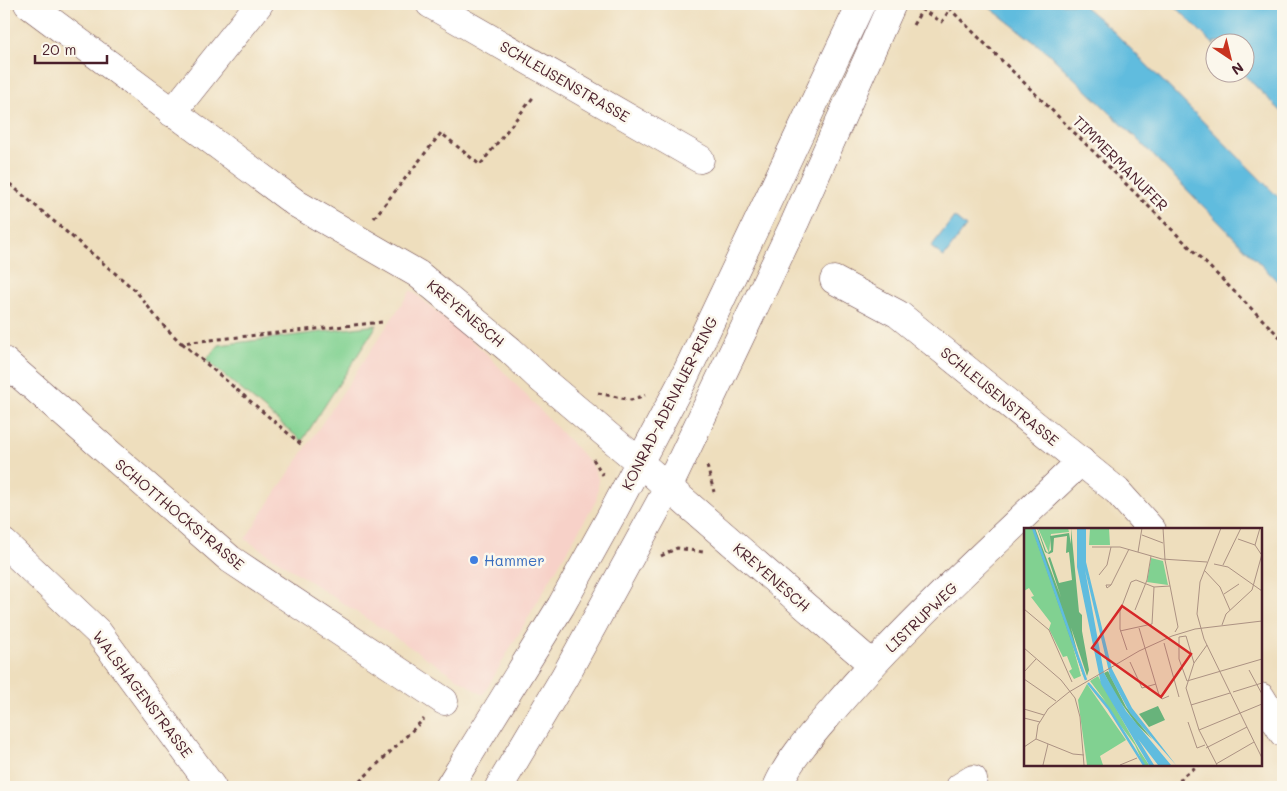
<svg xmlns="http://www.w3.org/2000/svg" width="1287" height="791" font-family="Mali,sans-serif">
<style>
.built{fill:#f7d1c8}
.green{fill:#81d191;stroke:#66785e}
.water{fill:#60bcde;stroke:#556e84}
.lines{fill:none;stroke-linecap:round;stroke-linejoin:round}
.minor-casing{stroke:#633c41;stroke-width:29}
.major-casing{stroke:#633c41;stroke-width:29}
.path{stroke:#633c41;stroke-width:3;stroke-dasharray:4 4;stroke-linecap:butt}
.minor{stroke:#fff;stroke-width:28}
.major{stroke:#fff;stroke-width:28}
.shop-dot{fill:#3f7fe0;stroke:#fbf7ec;stroke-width:2}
.labels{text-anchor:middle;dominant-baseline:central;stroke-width:5;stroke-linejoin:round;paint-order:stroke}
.street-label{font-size:15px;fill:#4a1f2b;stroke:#fbf7ec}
.shop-label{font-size:15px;fill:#366cbe;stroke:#fbf7ec;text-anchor:start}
.inset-river{fill:none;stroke:#60bcde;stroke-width:2.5}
.inset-road{fill:none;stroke:#ac9283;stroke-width:1}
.view{fill:#d62828;fill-opacity:0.15;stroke:#d62828;stroke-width:2.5}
.inset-edge{fill:none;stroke:#4a1f2b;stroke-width:2.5}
</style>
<rect width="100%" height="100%" fill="#fbf7ec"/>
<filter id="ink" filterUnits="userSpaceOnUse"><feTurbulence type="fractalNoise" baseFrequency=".02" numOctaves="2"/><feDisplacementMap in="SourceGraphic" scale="10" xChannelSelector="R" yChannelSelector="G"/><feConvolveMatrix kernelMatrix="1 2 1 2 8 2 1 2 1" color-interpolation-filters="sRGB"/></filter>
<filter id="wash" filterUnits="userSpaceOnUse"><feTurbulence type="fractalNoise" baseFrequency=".0096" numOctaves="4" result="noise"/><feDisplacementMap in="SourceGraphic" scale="20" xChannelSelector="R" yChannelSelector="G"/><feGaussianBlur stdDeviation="1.12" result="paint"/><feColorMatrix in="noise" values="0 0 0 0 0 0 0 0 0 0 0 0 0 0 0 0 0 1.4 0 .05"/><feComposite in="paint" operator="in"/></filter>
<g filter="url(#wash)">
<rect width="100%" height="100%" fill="#eedebd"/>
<!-- built -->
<path class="built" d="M411,290L485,352L593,466L599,481L596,501L483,695L245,539Z"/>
<!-- green -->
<path class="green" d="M377,325L302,441L206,360L219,345Z"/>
<!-- water -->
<g class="water">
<path d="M985,4H1081L1112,30L1283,202V287L1135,137L1047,52Z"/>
<path d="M1173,4H1283V113L1242,73L1244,72V42H1214V45Z"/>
<path d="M954,217L966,227L944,257L931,247Z"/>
</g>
</g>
<g filter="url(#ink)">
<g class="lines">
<defs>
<g id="minor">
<path d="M28,4L297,204L418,274L510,350L541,379L639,462L872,664"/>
<path d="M430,4L700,159"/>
<path d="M172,113L259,4"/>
<path d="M834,280L898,314L1117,491L1152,530"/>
<path d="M4,361L230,559L444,701"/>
<path d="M4,543L98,632L212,787"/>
<path d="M1261,697L1283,733"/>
<path d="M777,787C790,757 816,730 837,705C911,618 999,541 1081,461"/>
<path d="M960,787L973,779"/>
</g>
<g id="major">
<path d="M449,787L561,606L611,516L682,382L861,4"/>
<path d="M499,787L565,676L668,488L795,222L892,4"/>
</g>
</defs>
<!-- minor casing -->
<use href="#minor" class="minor-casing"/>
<!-- major casing -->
<use href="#major" class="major-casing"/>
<!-- path -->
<g class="path">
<path d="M942,4L950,9L1283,340"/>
<path d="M913,25L922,10L942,22L950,9"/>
<path d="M4,179L136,291L160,322L181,343L383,322"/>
<path d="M374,218L441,133L480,165L535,95"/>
<path d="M182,343L303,446"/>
<path d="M598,393L631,400L645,395"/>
<path d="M593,459L603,475"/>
<path d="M707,466L714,492"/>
<path d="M661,556L677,548L703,552"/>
<path d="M354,787L424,719"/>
<path d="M1175,787L1184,775L1199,765"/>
</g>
<!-- minor -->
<use href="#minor" class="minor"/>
<!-- major -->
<use href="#major" class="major"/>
</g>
</g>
<!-- markers -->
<circle class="shop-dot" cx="474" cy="560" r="5"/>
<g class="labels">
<!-- street labels -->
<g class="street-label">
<text transform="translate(565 81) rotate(30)">SCHLEUSENSTRASSE</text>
<text transform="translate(1121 163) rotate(45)">TIMMERMANUFER</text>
<text transform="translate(466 313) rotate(40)">KREYENESCH</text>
<text transform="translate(1000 396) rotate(39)">SCHLEUSENSTRASSE</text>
<text transform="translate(669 403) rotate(-63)">KONRAD-ADENAUER-RING</text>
<text transform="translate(180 514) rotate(40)">SCHOTTHOCKSTRASSE</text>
<text transform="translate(772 577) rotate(41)">KREYENESCH</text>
<text transform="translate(921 617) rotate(-44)">LISTRUPWEG</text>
<text transform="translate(143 694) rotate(53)">WALSHAGENSTRASSE</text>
</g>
<!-- shop labels -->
<g class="shop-label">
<text x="484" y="560">Hammer</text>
</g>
</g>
<!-- overview -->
<g transform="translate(1024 528)">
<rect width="238" height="238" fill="#eedebd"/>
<path d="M0,0H8L41,89L57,148L50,151L45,143L48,141L43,128L39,129L25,101L27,95L7,69L10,68L5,60L0,63ZM14,0H44L45,4L27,6L25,25ZM66,0H85L86,17H65ZM127,30L139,33L144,57L123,54ZM74,148L115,222L125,237H120L111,217L64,154L82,174L66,153ZM63,156L102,212L76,228L79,237H63L54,172Z" fill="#81d191"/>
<path d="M8,0H11L44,88L60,150ZM13,0L14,1L22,23L24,25L27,22L26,8L45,5L47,16V0L55,84L58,87V103L65,142L63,148L24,30L26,29L35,55L48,52L45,24L42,25L43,8L30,10L29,24L25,26L21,24ZM84,143L102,179L128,211L113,197L92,168L80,145ZM134,178L141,192L125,199L115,186Z" fill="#68b37b"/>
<path d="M53,0H62V34L88,141L108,180L152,237L106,185L86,148L61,42L80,145L102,183L147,237H134L114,211L130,237H125L77,156L53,39Z" fill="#60bcde"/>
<path class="inset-river" d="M9,0L62,152M64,155L85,181L120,237"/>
<path class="inset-road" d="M139,0L141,32L154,99L151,104M197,0L176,54L173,86L180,111L238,230M118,7L139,15M214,11L231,17L237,26M231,17L236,0M68,19H96L138,31L183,34M114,24L118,0M190,36L204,39L238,63M199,37L217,0M180,42L196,59L206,82M75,47L83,37L87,19M87,57H82L83,60L87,57L105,21M200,66L215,56M0,81L25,102L48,154M111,82L123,52L127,28M198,97L202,86L228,62L238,26M115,100L135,167L138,171L145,168M96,103L128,96L130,59M140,115L155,169M183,117L170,135L162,160L175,202L193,237M0,120L37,152L51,170L56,189L60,237M103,122L96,101V83L107,54L112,52L130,59L146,58M106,134L118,160L132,156M225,142L238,166M0,144L12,131M0,151L32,173M163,153L155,131V109L162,108L170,135M163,153L238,131M45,164L115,123L148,108L171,101L238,93M209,164L238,155M167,177L206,165M0,181L20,187M0,190L16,194M164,194L173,220L181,217M175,202L238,176M12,211L49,226L60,227M0,219L12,211L14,197L24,181L45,164M182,220L223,199M192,236L230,214M19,237L24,216M96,237L113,230"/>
<path class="view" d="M98,78L167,126L137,169L68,120Z"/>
<rect width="238" height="238" class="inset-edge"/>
</g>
<!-- margin -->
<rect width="1287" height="791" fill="none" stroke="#fbf7ec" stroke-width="20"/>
<!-- north arrow -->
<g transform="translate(1230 58) rotate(145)"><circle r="24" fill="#fbf7ec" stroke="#b4a19f"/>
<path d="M0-4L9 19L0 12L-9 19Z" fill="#c8321e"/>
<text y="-8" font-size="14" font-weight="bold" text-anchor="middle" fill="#4a1f2b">N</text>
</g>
<!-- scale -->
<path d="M35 55v8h72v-8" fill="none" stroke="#4a1f2b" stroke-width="2.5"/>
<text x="42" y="55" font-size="15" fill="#4a1f2b" stroke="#fbf7ec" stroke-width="4" paint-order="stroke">20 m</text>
</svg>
